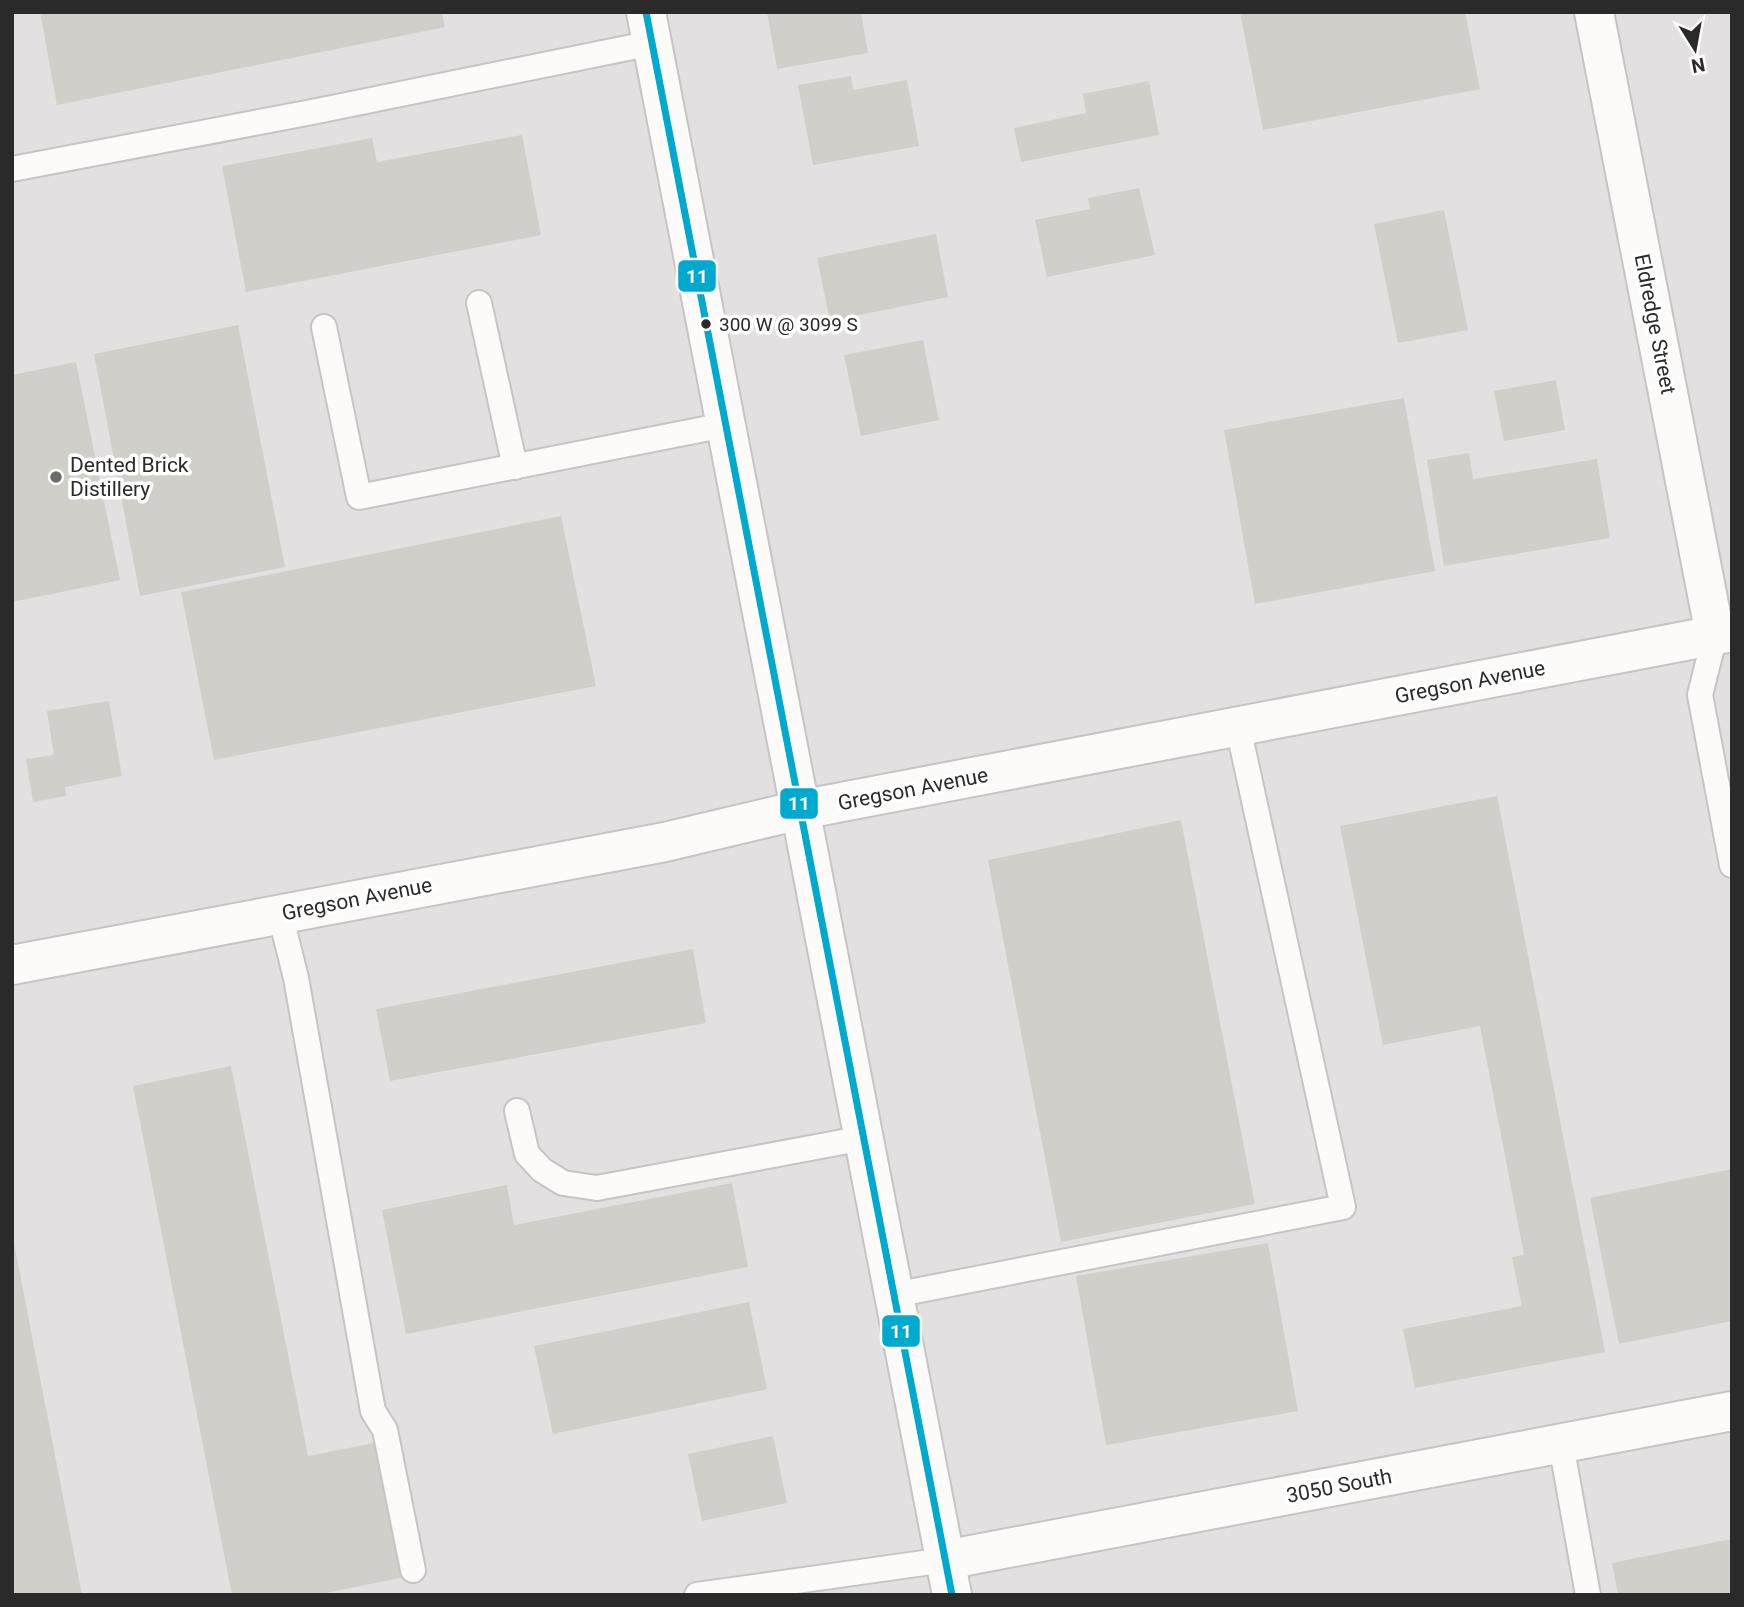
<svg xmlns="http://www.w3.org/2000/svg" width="1744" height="1607" font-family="Roboto,sans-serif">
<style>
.industrial{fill:#e3e0e2}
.building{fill:#d1cfca}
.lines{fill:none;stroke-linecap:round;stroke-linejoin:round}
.lane-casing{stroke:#c6c5c4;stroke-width:28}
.street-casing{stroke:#c6c5c4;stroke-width:42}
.secondary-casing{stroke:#c6c5c4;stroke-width:42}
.lane{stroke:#fcfbfa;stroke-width:24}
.street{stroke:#fcfbfa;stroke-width:38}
.secondary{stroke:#fcfbfa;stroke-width:38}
.bus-1-casing{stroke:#fff;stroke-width:12}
.bus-1{stroke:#00a9ce;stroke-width:7}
.bus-dot{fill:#2a2a2a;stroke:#fff;stroke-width:2.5}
.poi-dot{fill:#6c6c69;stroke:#fff;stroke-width:2.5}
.labels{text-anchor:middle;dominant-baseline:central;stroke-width:7;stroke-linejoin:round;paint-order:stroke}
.bus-label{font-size:19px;fill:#2a2a2a;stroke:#fff;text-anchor:start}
.street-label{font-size:21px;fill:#2a2a2a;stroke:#fff}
.poi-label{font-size:21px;fill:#2a2a2a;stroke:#fff;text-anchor:start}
.line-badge{stroke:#fff;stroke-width:2.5}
.badge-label{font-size:19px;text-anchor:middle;font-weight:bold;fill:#fff}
</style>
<rect width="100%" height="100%" fill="#e8e6df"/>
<!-- industrial -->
<rect class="industrial" x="12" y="12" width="1720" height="1583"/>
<!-- building -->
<g class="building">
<path d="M40,12H442L445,27L57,105Z"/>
<path d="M767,12H861L868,53L777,69Z"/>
<path d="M1240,12H1465L1480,89L1263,130Z"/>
<path d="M851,76L853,90L907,80L919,146L813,165L798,85Z"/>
<path d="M1149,81L1159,135L1021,162L1014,128L1086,113L1083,94Z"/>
<path d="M522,135L541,235L246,292L222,166L372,138L377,162Z"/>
<path d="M1139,188L1155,255L1047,277L1035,220L1090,209L1088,198Z"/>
<path d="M1444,210L1468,330L1398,343L1374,224Z"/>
<path d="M936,234L948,297L830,321L817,258Z"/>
<path d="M238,325L285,567L140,596L94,354Z"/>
<path d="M923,340L939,420L861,436L844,355Z"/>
<path d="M76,362L120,580L12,602V375Z"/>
<path d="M1556,380L1565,430L1504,441L1494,391Z"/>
<path d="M1404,398L1435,571L1255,604L1224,430Z"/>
<path d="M1469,453L1473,479L1597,459L1610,538L1444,566L1427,460Z"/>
<path d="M561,516L596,686L214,760L181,592Z"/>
<path d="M109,701L122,776L65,787L66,796L33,802L26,759L54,755L47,711Z"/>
<path d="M1497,796L1605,1352L1415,1388L1403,1329L1522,1306L1512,1257L1524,1255L1480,1026L1383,1045L1340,826Z"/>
<path d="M1181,820L1255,1204L1061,1242L988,860Z"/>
<path d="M693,949L706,1023L390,1081L376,1009Z"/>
<path d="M231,1066L308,1456L379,1442L405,1577L316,1595H232L133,1086Z"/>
<path d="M1732,1169V1321L1619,1344L1590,1198Z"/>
<path d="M732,1183L748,1267L406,1334L382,1210L507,1185L514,1225Z"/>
<path d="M12,1243H14L82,1595H12Z"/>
<path d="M1268,1243L1298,1411L1106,1445L1076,1276Z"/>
<path d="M749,1302L767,1389L553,1434L534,1346Z"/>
<path d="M773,1436L787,1503L702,1521L688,1454Z"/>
<path d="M1732,1539V1595H1618L1612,1563Z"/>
</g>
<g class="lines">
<defs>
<g id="lane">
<path d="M12,169L312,112L652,43"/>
<path d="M479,303L515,467"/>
<path d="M324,327L359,497L725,425"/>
<path d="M1715,635L1700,695L1732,865"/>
<path d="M280,914L296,978L373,1411L385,1430L413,1570"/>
<path d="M517,1111L527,1154L542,1170L563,1183L597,1188L864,1138"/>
<path d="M894,1295L1343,1207L1238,727"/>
<path d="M1561,1444L1588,1595"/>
<path d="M697,1595L945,1560"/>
</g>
<g id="street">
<path d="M1594,12L1715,635"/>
<path d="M12,965L665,842L800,810L1732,632"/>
<path d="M945,1560L1732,1411"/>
</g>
<path id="secondary" d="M646,12L952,1595"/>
</defs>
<!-- lane casing -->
<use href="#lane" class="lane-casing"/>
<!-- street casing -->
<use href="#street" class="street-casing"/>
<!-- secondary casing -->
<use href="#secondary" class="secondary-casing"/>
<!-- lane -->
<use href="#lane" class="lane"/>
<!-- street -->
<use href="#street" class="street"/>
<!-- secondary -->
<use href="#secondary" class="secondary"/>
<defs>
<path id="bus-1" d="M646,12L952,1595"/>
</defs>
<!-- bus-1 casing -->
<use href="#bus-1" class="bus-1-casing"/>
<!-- bus-1 -->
<use href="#bus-1" class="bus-1"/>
</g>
<!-- markers -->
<circle class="bus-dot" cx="706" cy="324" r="6"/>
<circle class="poi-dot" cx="56" cy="477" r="7"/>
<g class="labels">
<!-- bus labels -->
<g class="bus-label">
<text x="719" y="324">300 W @ 3099 S</text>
</g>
<!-- street labels -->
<g class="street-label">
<text transform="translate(1655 324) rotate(79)">Eldredge Street</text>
<text transform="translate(1470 682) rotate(-11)">Gregson Avenue</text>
<text transform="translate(913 789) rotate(-11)">Gregson Avenue</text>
<text transform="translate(357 899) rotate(-11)">Gregson Avenue</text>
<text transform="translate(1339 1486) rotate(-11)">3050 South</text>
</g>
<!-- poi labels -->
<g class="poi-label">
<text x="70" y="465">Dented Brick<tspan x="70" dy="24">Distillery</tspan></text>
</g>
</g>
<g class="line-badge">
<rect x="677" y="259" width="40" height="34" rx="7" fill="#00a9ce"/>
<rect x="779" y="787" width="40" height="33" rx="7" fill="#00a9ce"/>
<rect x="881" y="1314" width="40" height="34" rx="7" fill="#00a9ce"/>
</g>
<g class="badge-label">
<text x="697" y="283">11</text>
<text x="799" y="810">11</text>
<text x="901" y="1338">11</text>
</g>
<!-- border -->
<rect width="1744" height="1607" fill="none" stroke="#2a2a2a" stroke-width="28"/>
<!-- north arrow -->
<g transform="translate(1695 49) rotate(169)" stroke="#ffffff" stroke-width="5" paint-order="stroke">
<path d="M0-5L12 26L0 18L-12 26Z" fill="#2a2a2a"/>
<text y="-10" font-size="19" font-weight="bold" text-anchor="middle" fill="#2a2a2a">N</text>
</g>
</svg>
